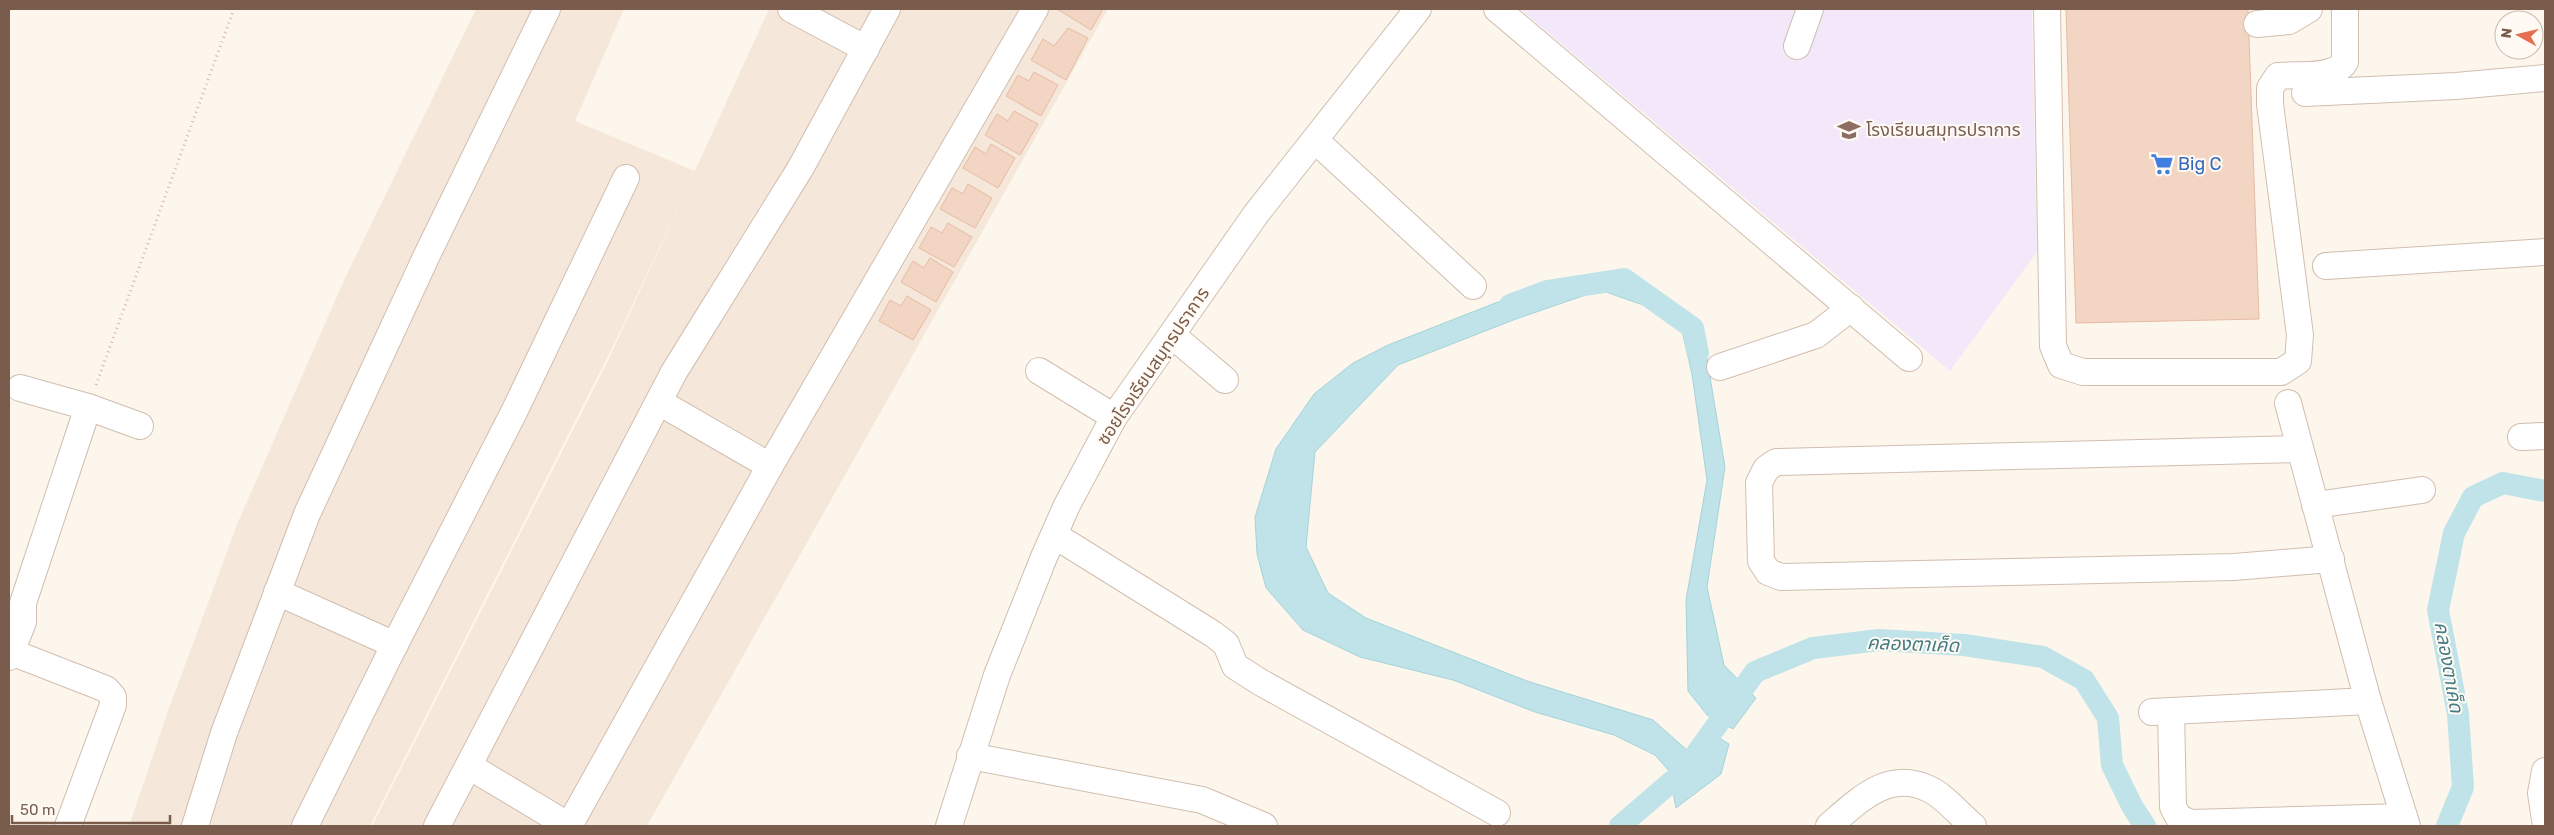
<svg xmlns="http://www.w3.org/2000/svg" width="2554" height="835" font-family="Rubik,'Noto Sans Thai',sans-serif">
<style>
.residential{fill:#f5e8da}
.education{fill:#f3e8fa}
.water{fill:#bfe3e8;stroke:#a5d3da}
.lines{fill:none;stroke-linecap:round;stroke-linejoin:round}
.canal{stroke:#bfe3e8;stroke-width:22}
.building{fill:#f3d5c3;stroke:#e6bba3}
.minor-casing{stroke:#d1beb0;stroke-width:28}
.path{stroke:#d9b8a5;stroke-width:3;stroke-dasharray:1 4;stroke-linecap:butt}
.minor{stroke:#fff;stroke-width:26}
.labels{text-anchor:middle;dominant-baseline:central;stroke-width:4;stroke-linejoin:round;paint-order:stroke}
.education-label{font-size:18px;fill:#785e54;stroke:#fffaf3;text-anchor:start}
.shop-label{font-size:18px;fill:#366cbe;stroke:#fffaf3;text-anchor:start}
.street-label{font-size:18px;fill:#7a5c4d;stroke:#fffaf3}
.water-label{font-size:19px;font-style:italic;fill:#437c86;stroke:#fffaf3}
</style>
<rect width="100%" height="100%" fill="#fdf6ec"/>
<!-- residential -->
<g class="residential">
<path d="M476,9H624L575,121L695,171L615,342L370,826H129L168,711L238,522L345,278Z"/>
<path d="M769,9H1108L647,826H372L606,365Z"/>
</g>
<!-- education -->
<path class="education" d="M1520,9H2032L2037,252L1950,371Z"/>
<!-- water -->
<path class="water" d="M1628,282L1693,328L1707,359L1725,467L1707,587L1724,665L1756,698L1733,729L1707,715L1688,691L1686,600L1707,480L1692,374L1682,331L1646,306L1600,290L1516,319L1398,365L1315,452L1306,547L1328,593L1366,618L1527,681L1653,720L1687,750L1705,729L1729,744L1721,774L1676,808L1669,771L1655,755L1614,735L1535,712L1453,680L1360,657L1303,630L1266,588L1257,554L1255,517L1276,449L1314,394L1353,363L1388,345L1498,302L1593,284Z"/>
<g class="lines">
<!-- canal -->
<g class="canal">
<path d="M1510,305L1547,291L1624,279L1693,328L1698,353"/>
<path d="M1620,826L1684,771L1755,672L1813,648L1879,640L1964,645L2043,657L2084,680L2108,718L2112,765L2132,806L2145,826"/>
<path d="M2447,826L2463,787L2458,714L2438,610L2454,533L2473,497L2503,483L2545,491"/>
</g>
</g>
<!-- building -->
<g class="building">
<path d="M1057,9H1103L1091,30Z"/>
<path d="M2066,9H2248L2259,319L2076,323Z"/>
<path d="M1068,28L1088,38L1066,80L1031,60L1043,39L1054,46Z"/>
<path d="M1034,72L1058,85L1041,116L1006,96L1018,75L1029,81Z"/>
<path d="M1014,111L1038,124L1020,155L985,135L997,114L1008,121Z"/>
<path d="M991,144L1015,158L998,188L963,168L975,147L986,154Z"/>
<path d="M968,184L992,198L975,228L940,209L952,188L963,194Z"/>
<path d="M948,223L972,237L954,267L919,248L931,227L942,233Z"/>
<path d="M930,258L953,272L936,302L901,282L913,261L924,268Z"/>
<path d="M907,296L931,310L913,340L879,321L890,300L901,306Z"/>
</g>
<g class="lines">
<defs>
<g id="minor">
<path d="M791,9L866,49"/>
<path d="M1497,9L1909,358"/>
<path d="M2047,9L2053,346L2061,365L2083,372H2281L2298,361L2300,335L2270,104V88L2278,76C2297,74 2334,79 2345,62V9"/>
<path d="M2257,24L2289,21L2309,9"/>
<path d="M1797,46L1810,9"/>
<path d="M2305,93L2456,86L2545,78"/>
<path d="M1315,140L1473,286"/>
<path d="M2326,266L2545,252"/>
<path d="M1172,335L1225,380"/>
<path d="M1720,367L1816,335L1851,308"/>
<path d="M1039,371L1114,417"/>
<path d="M659,402L770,466"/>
<path d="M2288,403L2368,701L2407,826"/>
<path d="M88,407L140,426"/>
<path d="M2521,437L2545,436"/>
<path d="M2300,449L1776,462L1766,469L1759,483L1761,561L1768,572L1781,577L2234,567L2331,559"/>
<path d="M2315,505L2422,490"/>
<path d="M1054,535L1213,634L1226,644L1235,666L1260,682L1497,813"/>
<path d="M277,592L395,645"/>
<path d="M11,652L106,689L113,697V705L68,826"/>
<path d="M9,657L23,622V603L88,407L20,388"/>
<path d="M2171,711L2173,807L2179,818L2191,823L2404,817"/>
<path d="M2152,712L2368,701"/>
<path d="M970,756L1202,800L1264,826"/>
<path d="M469,766L569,826"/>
<path d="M2545,771L2541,793L2545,820"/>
<path d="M195,826L224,733L307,514L426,257L547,9"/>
<path d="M305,826L390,654L514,412L626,178"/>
<path d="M437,826L674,372L800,169L887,9"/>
<path d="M569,826L770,466L1035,9"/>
<path d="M949,826L997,675L1044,557L1067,505L1114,417L1256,214L1418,9"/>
<path d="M1829,826C1858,801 1888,769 1929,789C1943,795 1961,816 1973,826"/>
</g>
</defs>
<!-- minor casing -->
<use href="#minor" class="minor-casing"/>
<!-- path -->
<path class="path" d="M96,385L234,9"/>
<!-- minor -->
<use href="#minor" class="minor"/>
</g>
<!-- icons -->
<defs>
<symbol id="school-bare" viewBox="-9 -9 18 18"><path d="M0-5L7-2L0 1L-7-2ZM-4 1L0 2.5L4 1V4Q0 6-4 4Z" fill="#8d6e63" stroke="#fffaf3" stroke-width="2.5" paint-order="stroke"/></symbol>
<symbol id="supermarket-bare" viewBox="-9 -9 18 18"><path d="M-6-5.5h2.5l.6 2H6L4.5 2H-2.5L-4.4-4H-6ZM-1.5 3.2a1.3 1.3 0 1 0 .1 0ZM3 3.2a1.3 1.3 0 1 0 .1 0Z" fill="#3f7fe0" stroke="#fffaf3" stroke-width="2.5" paint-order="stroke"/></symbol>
</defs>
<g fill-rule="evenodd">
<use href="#school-bare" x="1833" y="114" width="32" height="32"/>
<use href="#supermarket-bare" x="2146" y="148" width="32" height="32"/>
</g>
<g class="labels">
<!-- education labels -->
<g class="education-label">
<text x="1866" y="130">โรงเรียนสมุทรปราการ</text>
</g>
<!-- shop labels -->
<g class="shop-label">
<text x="2178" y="164">Big C</text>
</g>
<!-- street labels -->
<g class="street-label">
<text transform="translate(1153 366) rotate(-56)">ซอยโรงเรียนสมุทรปราการ</text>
</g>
<!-- water labels -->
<g class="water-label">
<text transform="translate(1913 644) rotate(2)">คลองตาเค็ด</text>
<text transform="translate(2449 667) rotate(80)">คลองตาเค็ด</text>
</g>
</g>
<!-- border -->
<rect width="2554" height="835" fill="none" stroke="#7a5c4d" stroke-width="20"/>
<!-- north arrow -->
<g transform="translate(2519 35) rotate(278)"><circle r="24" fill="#fffaf3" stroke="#cabbb1"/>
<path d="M0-4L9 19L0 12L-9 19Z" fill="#e76f51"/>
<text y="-8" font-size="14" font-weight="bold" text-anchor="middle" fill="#7a5c4d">N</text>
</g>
<!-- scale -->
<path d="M12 815v8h158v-8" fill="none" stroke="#7a5c4d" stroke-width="2.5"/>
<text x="20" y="815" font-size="15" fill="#7a5c4d" stroke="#fffaf3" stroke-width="4" paint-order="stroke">50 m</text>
</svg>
